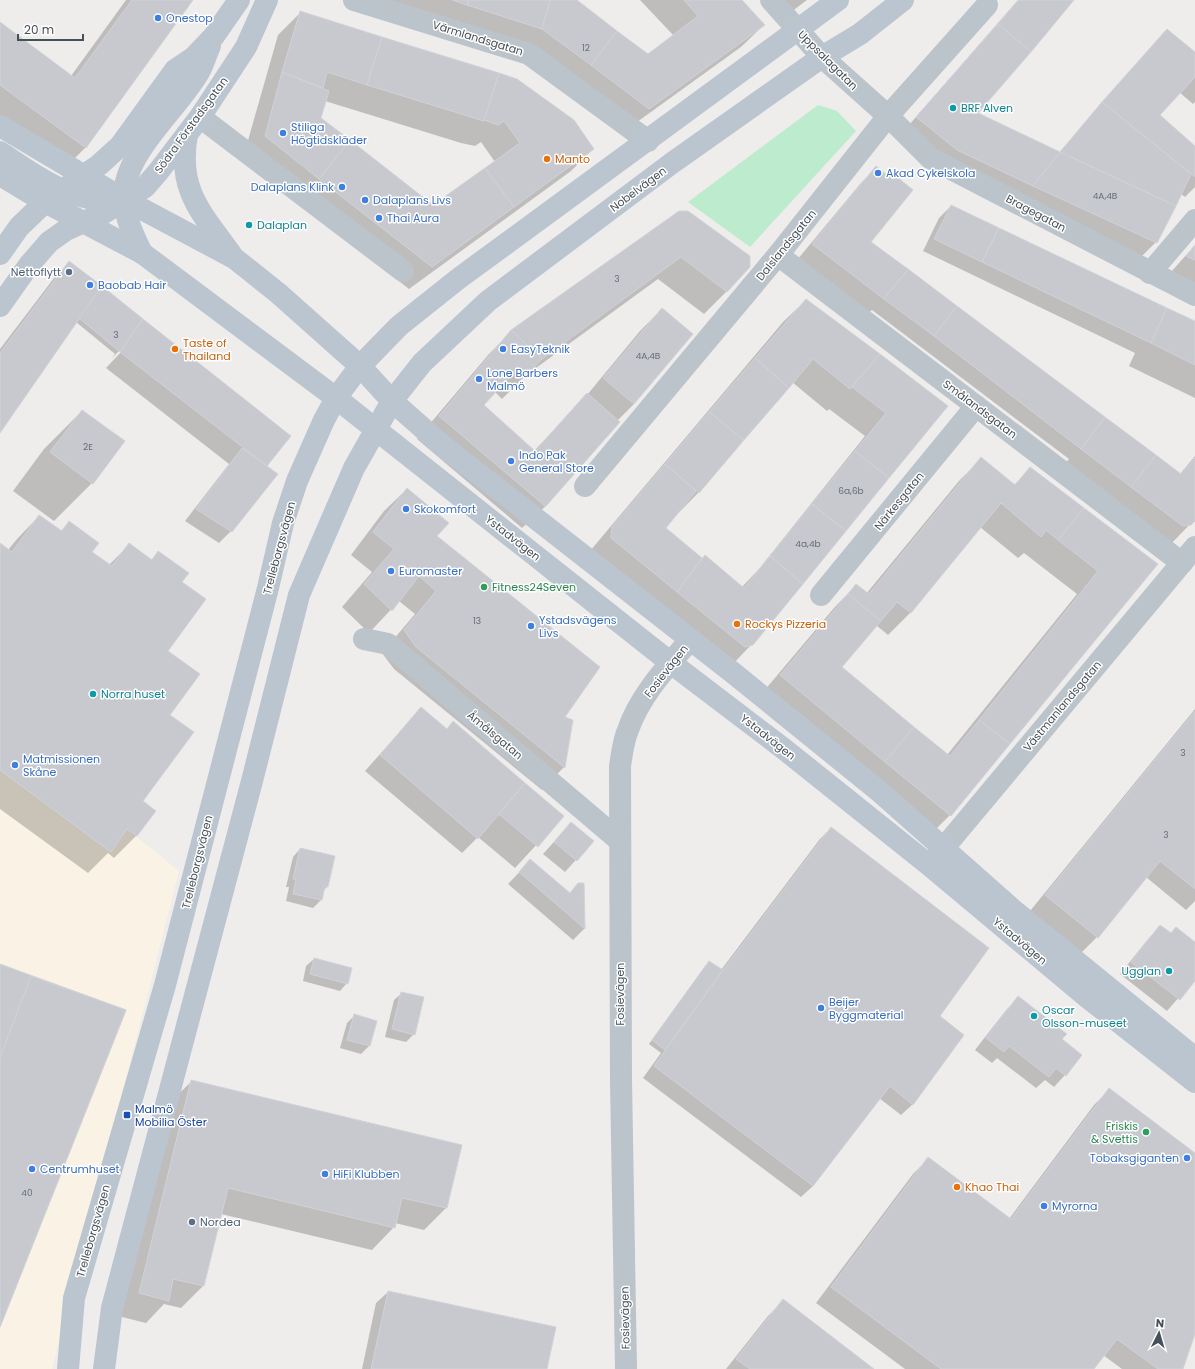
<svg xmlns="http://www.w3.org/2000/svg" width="1195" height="1369" font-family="Poppins,sans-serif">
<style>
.commercial{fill:#faf3e5}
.green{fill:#bcebcd}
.shadow{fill:#0003;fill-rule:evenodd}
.building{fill:#c7c9cf;stroke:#d0d3d8}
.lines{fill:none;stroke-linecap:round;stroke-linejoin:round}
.street{stroke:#bbc4cb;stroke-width:22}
.secondary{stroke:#bbc5cf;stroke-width:22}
.shop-dot{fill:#3f7fe0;stroke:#fff;stroke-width:1.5}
.culture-dot{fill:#0f9aa8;stroke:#fff;stroke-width:1.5}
.food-dot{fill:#e8710a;stroke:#fff;stroke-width:1.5}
.service-dot{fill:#5c6f8a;stroke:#fff;stroke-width:1.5}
.leisure-dot{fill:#2e9e5b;stroke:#fff;stroke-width:1.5}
.transit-dot{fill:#1a4fb4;stroke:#fff;stroke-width:1.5}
.labels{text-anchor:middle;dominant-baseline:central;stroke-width:3;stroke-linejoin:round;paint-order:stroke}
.number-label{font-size:9px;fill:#666e76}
.shop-label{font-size:11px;fill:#366cbe;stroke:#fff;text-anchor:start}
.street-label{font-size:11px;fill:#465058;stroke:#fff}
.culture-label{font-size:11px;fill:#0d838f;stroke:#fff;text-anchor:start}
.food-label{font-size:11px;fill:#c56008;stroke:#fff;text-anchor:start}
.service-label{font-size:11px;fill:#4e5e75;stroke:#fff;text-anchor:end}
.leisure-label{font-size:11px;fill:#27864d;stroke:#fff;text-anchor:start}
.transit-label{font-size:11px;fill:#164399;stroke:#fff;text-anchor:start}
</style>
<rect width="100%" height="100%" fill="#efecec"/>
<!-- commercial -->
<path class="commercial" d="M0,543L12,552L127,829L179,871L52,1369H0Z"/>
<!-- green -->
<path class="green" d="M818,105L837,111L856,131L750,247L688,202Z"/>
<!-- shadow -->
<g class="shadow">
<path d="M126,0H191L85,148L63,170L0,123V23L71,76Z"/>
<path d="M362,0H576L648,55L674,36L640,0H741L764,25L741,47L626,130L519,51Z"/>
<path d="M774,0H807L787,15Z"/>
<path d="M1018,0H1073L977,114L1059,153L1167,30L1195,53V102L1193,104L1179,92L1159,115L1195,147V187L1185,197L1181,194L1156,242L1140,258L902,133Z"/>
<path d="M301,12L593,149L571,171L409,289L243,158L278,35ZM325,101L461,143L475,146L481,142L495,162L433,206L320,118Z"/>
<path d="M876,168L870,242L1180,474L1195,456V519L1168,547L1059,471L1069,459L872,310L868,313L797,260L861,183Z"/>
<path d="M951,206L1195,322V398L1129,366L1135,353L923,251L939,218Z"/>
<path d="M680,212L727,291L704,314L658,279L525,376L502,399L495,392L483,405L534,451L587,395L640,331L662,309L634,404L617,421L547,505L522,528L417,439L489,354L512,331Z"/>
<path d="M1195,245V283L1171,272Z"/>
<path d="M70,263L290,436L265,466L276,474L231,531L219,543L185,521L229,464L106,368L121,352L119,351L111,359L115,354L76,322L0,431V349L54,278Z"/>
<path d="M806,300L947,406L752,644L730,667L590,551L783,322ZM792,382L827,411L829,409L865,436L759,569L742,587L702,559L664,528L698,493Z"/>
<path d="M82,411L92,483L54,521L13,491L44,449Z"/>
<path d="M981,459L1014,485L1031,468L1156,564L950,815L927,838L758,698L834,608L856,585L866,594L959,481ZM980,527L1018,558L1024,553L1077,594L947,755L840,668L876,625L888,635L910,613Z"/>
<path d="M407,489L435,536L563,718L572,721L564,767L542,790L394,669L382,653L415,614L399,601L369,633L342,607L372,572L351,555L384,511Z"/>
<path d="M39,516L60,532L69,522L91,552L109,565L130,544L151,560L159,552L181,582L167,651L136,836L114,858L108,853L88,873L0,809V544L8,550L17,539Z"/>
<path d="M421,708L446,730L453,723L563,816L515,868L478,837L462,853L365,771Z"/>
<path d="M1195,709V901L1186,910L1146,877L1097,937L1081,953L1030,911Z"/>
<path d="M571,823L592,842L565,872L543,854Z"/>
<path d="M831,828L939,1016L913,1104L901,1115L879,1098L813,1186L801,1197L643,1078L661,1053L649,1044L706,965L721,970L820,839Z"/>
<path d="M300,849L334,857L327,887L323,891L321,900L313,908L286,901L289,887H286L293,857Z"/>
<path d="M530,861L569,894L578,884H583L584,929L573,940L508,884Z"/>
<path d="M1160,926L1171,934L1195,944V979L1167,1011L1120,974L1149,938Z"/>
<path d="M314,959L347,983L340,991L303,981L306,966Z"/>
<path d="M402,993L414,1034L406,1042L385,1037L394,1000Z"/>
<path d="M1019,997L1061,1039L1065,1075L1054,1087L1045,1080L1036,1088L997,1058L992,1063L975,1050L1007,1009Z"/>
<path d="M354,1016L376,1021L369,1046L361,1054L340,1048L347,1023Z"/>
<path d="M192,1081L461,1146L446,1208L424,1230L395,1223L394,1227L372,1250L221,1214L203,1286L181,1308L164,1304L146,1323L118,1316L169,1103Z"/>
<path d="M1109,1090L1195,1154V1331L1182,1369H1122L1103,1355L1093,1369H905L816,1303L913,1174L928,1159L1009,1219L1094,1105Z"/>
<path d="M388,1292L546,1369H362L376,1303Z"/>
<path d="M784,1300L872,1369H726L768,1316Z"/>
</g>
<!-- building -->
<g class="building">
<path d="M132,0H193L86,148L0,85V22L75,78Z"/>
<path d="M452,0H469L467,5Z"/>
<path d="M469,0H550L542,29L467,5Z"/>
<path d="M550,0H577L617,31L591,65L542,29Z"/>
<path d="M684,0H742L765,25L649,109L591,65L617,31L648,54L698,16Z"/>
<path d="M1019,0H1074L1031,52L998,24Z"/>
<path d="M300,11L382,37L367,85L327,72L323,88L282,72Z"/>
<path d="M998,24L1031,52L978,113L1060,152L1033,186L957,150L916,117Z"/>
<path d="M1167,29L1195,52V77L1160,115L1195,146V177L1102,102Z"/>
<path d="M382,37L499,73L484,121L367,85Z"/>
<path d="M282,72L329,91L321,118L350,140L319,179L265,136Z"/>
<path d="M499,73L517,79L574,120L594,149L514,207L485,168L520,143L504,121L498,125L484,120Z"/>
<path d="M1102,102L1191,174L1176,206L1060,152Z"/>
<path d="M350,140L433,205L485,168L514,207L432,267L319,179Z"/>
<path d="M1060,152L1176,206L1157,243L1033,186Z"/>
<path d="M876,166L888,176L891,172L913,190L871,242L908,269L884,299L812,244Z"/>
<path d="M951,205L999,228L982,262L934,239Z"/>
<path d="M679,211H688L750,256V267L727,292L681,257L542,359L511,330Z"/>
<path d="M999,228L1167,308L1151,343L982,262Z"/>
<path d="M1195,245V260L1186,256Z"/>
<path d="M69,261L102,286L0,433V353Z"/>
<path d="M908,269L957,306L934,336L884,299Z"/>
<path d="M102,286L143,319L120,352L79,318Z"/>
<path d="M806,299L880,354L850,389L813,359L789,388L755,358Z"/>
<path d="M957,306L1105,417L1081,449L934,336Z"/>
<path d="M662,308L693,334L634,404L603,378Z"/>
<path d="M1167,308L1195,321V365L1151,343Z"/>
<path d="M143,319L291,436L267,466L120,352Z"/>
<path d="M511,330L542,359L525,377L517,369L484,405L535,451L587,393L620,422L547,505L545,506L439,416Z"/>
<path d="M880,354L948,406L889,478L855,451L886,413L852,387Z"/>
<path d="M755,358L789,388L744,440L709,412Z"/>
<path d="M82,410L125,441L93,484L50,452Z"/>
<path d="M709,412L744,440L699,493L665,464Z"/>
<path d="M1105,417L1156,455L1131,487L1081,449Z"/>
<path d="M242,448L278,474L232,532L196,509Z"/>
<path d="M855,451L889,478L846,531L812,504Z"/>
<path d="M1156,455L1181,474L1195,458V521L1191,525L1183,526L1131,487Z"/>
<path d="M981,457L1015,485L1030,467L1084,508L1058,540L1046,530L1041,537L1001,503L911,613L897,602L881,621L848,594L856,584L869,594Z"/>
<path d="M665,464L696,491L666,528L702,558L677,592L611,538L612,527Z"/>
<path d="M407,488L449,523L437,536L600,667L565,717L573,720L565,768L416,647L404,630L436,591L419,576L392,611L364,584L394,549L373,532Z"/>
<path d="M812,504L846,531L803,584L770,556Z"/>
<path d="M1084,508L1158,564L1010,744L979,720L1098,571L1058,540Z"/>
<path d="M39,515L62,531L69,521L99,543L92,552L112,566L129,543L152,560L158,551L189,573L182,582L206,599L168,651L200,674L170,715L194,732L143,801L156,811L137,836L127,829L111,852L0,770V543L12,552Z"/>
<path d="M705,555L744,588L770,556L803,584L753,645L745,647L677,592Z"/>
<path d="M848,594L881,621L842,667L914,727L885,762L780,675Z"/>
<path d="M421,707L447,729L453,721L525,783L478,839L380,755Z"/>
<path d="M1195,711V889L1160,861L1098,938L1045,895Z"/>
<path d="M979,720L1010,744L951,816L885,762L914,727L950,756Z"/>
<path d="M525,783L564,816L538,847L499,814Z"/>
<path d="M571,822L594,841L577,861L554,842Z"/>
<path d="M831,827L989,948L940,1016L964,1035L913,1105L890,1086L813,1186L654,1066L723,970Z"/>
<path d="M300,848L335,856L328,887L325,886L322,900L293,894L296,880L293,879Z"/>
<path d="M530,859L570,893L578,883H584L585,929L519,872Z"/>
<path d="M1160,925L1171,933L1176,927L1195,942V981L1180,1000L1131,962Z"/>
<path d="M314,958L352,968L348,984L310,974Z"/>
<path d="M709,961L723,970L665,1050L652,1040Z"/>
<path d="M0,964L126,1010L0,1327Z"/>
<path d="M31,976L126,1010L0,1327V1058Z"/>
<path d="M401,992L424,997L415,1035L392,1029Z"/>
<path d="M1018,996L1067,1034L1062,1039L1082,1055L1066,1076L1056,1068L1049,1077L1009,1046L1004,1052L986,1038Z"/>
<path d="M354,1014L377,1021L370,1046L347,1040Z"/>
<path d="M191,1080L462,1145L447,1208L402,1198L395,1228L228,1188L204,1286L173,1279L169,1301L139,1293Z"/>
<path d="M1109,1088L1195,1153V1334L1183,1369H1158L1117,1339L1094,1369H941L831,1287L928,1157L1011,1219Z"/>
<path d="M388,1291L556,1327L547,1369H371Z"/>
<path d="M783,1299L874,1369H750L736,1359Z"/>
</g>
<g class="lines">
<!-- street -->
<g class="street">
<path d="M354,0L529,54L648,141"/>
<path d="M771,0L822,57L888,116L930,158L1195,295"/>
<path d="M200,117L403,271"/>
<path d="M778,255L1182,563"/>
<path d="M1150,273L1195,220"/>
<path d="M585,486L778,255L888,116L987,5"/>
<path d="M821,595L976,406"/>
<path d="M364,639L388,644L620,841"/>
<path d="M932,862L1195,547"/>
<path d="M626,1369L621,1080L620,766C622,754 623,741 628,730C640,695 667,667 690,640"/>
</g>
<!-- secondary -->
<g class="secondary">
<path d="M0,126L125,200L234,258L278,293L360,366L392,401L443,446L732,672L880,792L1012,909L1195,1058"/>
<path d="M187,134C177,190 201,212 231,254"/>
<path d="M0,152C41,180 73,204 125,200"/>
<path d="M0,175L45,202L142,253L336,398L671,663L784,749L929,865L1087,997L1195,1082"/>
<path d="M142,253C132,233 121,209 125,186C132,146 179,107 199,72C204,64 206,54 210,46"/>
<path d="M0,254L19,227L45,202L99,165L120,146L175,70L193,58L214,36L239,0"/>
<path d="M0,306L29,265L49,242L66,230L104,213L125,200L145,187L158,172L200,117L246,47L267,0"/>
<path d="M68,1369L74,1298L165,985L268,588L283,523L297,481L324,420L336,398L360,366L399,326L458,279L838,0"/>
<path d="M104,1369L112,1308L252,781L299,595L354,468L392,401L422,363L488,301L672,163L822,57L860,34L903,0"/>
</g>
</g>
<!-- markers -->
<g class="shop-dot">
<circle cx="158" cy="18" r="4"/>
<circle cx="283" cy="133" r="4"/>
<circle cx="878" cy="173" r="4"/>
<circle cx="342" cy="187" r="4"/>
<circle cx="365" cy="200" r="4"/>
<circle cx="379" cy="218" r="4"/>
<circle cx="90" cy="285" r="4"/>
<circle cx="503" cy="349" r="4"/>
<circle cx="479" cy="379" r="4"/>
<circle cx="511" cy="461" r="4"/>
<circle cx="406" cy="509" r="4"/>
<circle cx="391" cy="571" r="4"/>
<circle cx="531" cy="626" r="4"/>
<circle cx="15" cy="765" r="4"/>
<circle cx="821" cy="1008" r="4"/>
<circle cx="1187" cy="1158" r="4"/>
<circle cx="32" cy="1169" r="4"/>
<circle cx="325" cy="1174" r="4"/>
<circle cx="1044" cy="1206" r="4"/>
</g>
<g class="culture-dot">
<circle cx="953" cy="108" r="4"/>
<circle cx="249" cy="225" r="4"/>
<circle cx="93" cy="694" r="4"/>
<circle cx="1169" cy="971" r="4"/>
<circle cx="1034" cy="1016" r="4"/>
</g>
<g class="food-dot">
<circle cx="547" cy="159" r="4"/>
<circle cx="175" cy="349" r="4"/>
<circle cx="737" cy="624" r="4"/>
<circle cx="957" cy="1187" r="4"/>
</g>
<g class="service-dot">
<circle cx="69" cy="272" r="4"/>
<circle cx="192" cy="1222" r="4"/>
</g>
<g class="leisure-dot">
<circle cx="484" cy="587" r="4"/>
<circle cx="1146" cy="1132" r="4"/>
</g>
<rect class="transit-dot" x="123" y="1111" width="8" height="8" rx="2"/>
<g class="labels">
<!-- number labels -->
<g class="number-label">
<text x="586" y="48">12</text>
<text x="1105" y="196">4A,4B</text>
<text x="617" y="279">3</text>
<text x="116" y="335">3</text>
<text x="648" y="356">4A,4B</text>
<text x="88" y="447">2E</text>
<text x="851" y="491">6a,6b</text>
<text x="808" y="544">4a,4b</text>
<text x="477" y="621">13</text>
<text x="1183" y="753">3</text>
<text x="1166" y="835">3</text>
<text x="27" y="1193">40</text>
</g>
<!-- shop labels -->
<g class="shop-label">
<text x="166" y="18">Onestop</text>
<text x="291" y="127">Stiliga<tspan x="291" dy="13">Högtidskläder</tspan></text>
<text x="886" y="173">Akad Cykelskola</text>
<text x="334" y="187" text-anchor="end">Dalaplans Klink</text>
<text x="373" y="200">Dalaplans Livs</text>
<text x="387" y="218">Thai Aura</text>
<text x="98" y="285">Baobab Hair</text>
<text x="511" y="349">EasyTeknik</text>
<text x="487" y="373">Lone Barbers<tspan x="487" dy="13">Malmö</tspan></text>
<text x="519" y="455">Indo Pak<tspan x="519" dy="13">General Store</tspan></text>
<text x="414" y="509">Skokomfort</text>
<text x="399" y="571">Euromaster</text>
<text x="539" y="620">Ystadsvägens<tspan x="539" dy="13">Livs</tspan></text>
<text x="23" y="759">Matmissionen<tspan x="23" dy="13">Skåne</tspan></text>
<text x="829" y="1002">Beijer<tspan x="829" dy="13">Byggmaterial</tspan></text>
<text x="1179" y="1158" text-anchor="end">Tobaksgiganten</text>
<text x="40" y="1169">Centrumhuset</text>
<text x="333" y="1174">HiFi Klubben</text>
<text x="1052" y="1206">Myrorna</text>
</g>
<!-- street labels -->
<g class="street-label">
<text transform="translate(478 38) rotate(17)">Värmlandsgatan</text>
<text transform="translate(828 60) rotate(45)">Uppsalagatan</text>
<text transform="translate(191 125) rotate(-54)">Södra Förstadsgatan</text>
<text transform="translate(638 189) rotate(-37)">Nobelvägen</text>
<text transform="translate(1036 213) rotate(28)">Bragegatan</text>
<text transform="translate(786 245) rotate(-51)">Dalslandsgatan</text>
<text transform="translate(980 409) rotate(37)">Smålandsgatan</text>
<text transform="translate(899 501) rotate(-51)">Närkesgatan</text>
<text transform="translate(513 538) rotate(38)">Ystadvägen</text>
<text transform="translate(279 548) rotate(-75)">Trelleborgsvägen</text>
<text transform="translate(666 671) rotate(-52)">Fosievägen</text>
<text transform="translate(1062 706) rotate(-50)">Västmanlandsgatan</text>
<text transform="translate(495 735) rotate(40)">Åmålsgatan</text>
<text transform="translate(768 737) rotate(38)">Ystadvägen</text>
<text transform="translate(197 862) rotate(-76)">Trelleborgsvägen</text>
<text transform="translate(1020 941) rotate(40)">Ystadvägen</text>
<text transform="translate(620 994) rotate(-90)">Fosievägen</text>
<text transform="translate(93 1231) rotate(-74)">Trelleborgsvägen</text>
<text transform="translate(625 1318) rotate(-91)">Fosievägen</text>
</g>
<!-- culture labels -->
<g class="culture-label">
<text x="961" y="108">BRF Alven</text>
<text x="257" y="225">Dalaplan</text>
<text x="101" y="694">Norra huset</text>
<text x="1161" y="971" text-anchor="end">Ugglan</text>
<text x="1042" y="1010">Oscar<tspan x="1042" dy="13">Olsson-museet</tspan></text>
</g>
<!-- food labels -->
<g class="food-label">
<text x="555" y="159">Manto</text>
<text x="183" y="343">Taste of<tspan x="183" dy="13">Thailand</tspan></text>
<text x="745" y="624">Rockys Pizzeria</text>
<text x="965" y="1187">Khao Thai</text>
</g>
<!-- service labels -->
<g class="service-label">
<text x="61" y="272">Nettoflytt</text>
<text x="200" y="1222" text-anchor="start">Nordea</text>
</g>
<!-- leisure labels -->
<g class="leisure-label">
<text x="492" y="587">Fitness24Seven</text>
<text x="1138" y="1126" text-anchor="end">Friskis<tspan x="1138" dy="13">&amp; Svettis</tspan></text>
</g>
<!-- transit labels -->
<g class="transit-label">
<text x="135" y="1109">Malmö<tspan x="135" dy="13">Mobilia Öster</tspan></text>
</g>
</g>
<!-- north arrow -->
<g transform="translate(1159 1333) rotate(5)" stroke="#ffffff" stroke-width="3" paint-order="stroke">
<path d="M0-3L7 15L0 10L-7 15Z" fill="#465058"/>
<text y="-6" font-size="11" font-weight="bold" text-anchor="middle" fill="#465058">N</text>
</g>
<!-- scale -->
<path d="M18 34v6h65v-6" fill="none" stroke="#465058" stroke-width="2"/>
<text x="24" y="34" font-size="12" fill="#465058" stroke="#ffffff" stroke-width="3" paint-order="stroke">20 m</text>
</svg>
